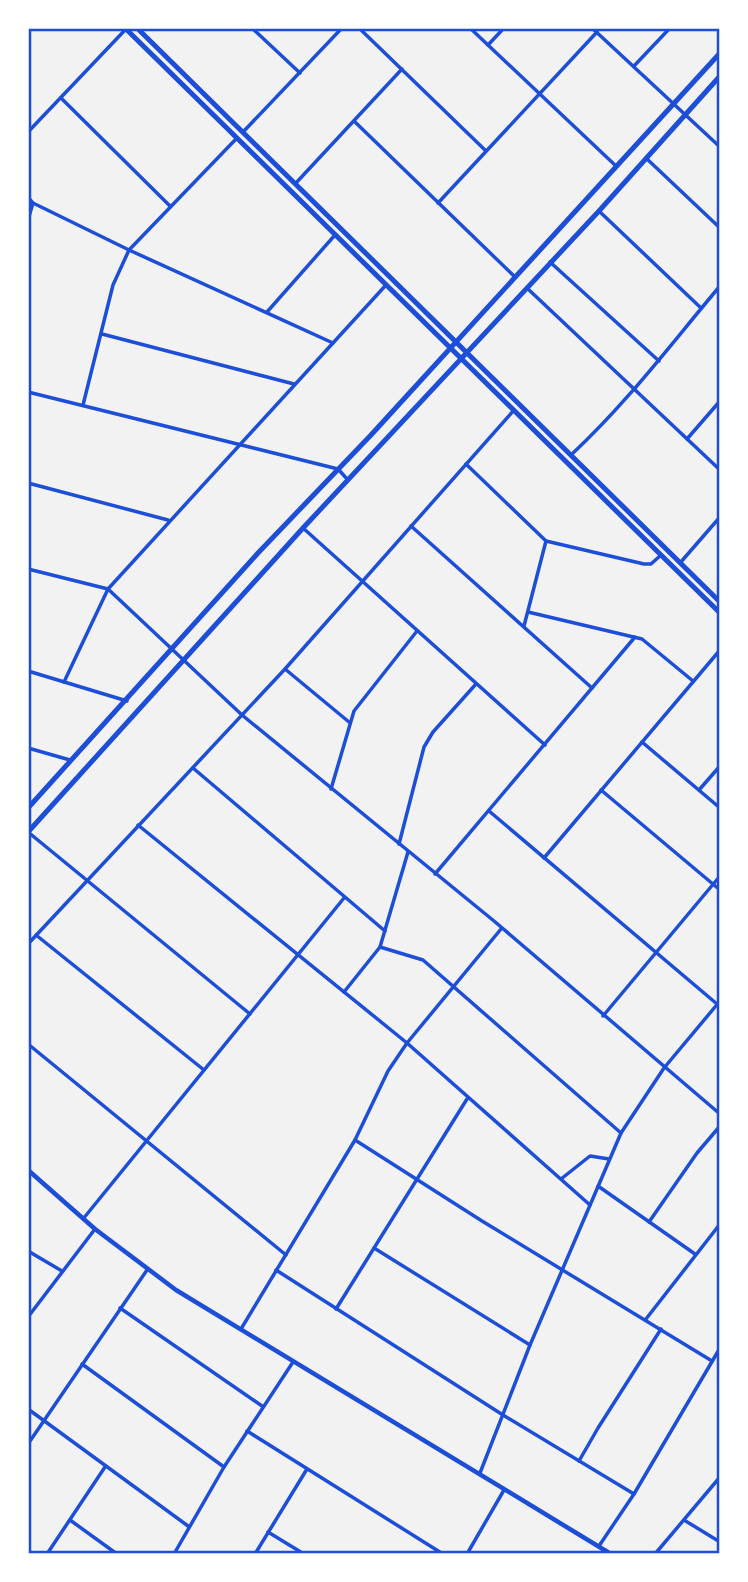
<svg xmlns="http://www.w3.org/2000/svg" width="748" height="1582" font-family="Rubik,sans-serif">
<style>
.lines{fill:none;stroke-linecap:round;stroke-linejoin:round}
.minor{stroke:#1d4ed8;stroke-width:3.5}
.tertiary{stroke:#1d4ed8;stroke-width:4.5}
.secondary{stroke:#1d4ed8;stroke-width:5}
.neatline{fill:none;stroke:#1d4ed8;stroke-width:2.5}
</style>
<rect width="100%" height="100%" fill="#f2f2f2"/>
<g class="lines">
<!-- minor -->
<g class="minor">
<path d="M252,28L300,73"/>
<path d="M359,28L485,150"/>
<path d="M470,28L616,166"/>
<path d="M592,28L720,147"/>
<path d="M488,45L504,28"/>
<path d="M634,66L670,28"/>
<path d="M61,98L170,206"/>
<path d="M354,121L515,277"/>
<path d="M28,132L126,29"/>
<path d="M243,132L342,28"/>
<path d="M647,159L720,228"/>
<path d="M295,184L402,69"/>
<path d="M28,197L33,203L129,250L333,343"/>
<path d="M438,203L597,32"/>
<path d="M599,211L701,308"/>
<path d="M28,220L33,203"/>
<path d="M550,262L659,361"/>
<path d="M528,289L720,470"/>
<path d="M267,312L335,235"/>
<path d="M102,334L294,384"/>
<path d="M28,392L338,469L348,480"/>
<path d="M83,405L113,285L129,250L236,139"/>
<path d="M687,439L720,401"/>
<path d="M571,455C627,403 671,344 720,286"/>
<path d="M466,464L546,541L644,564H651L661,555"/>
<path d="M28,483L168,520"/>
<path d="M411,526L592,688"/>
<path d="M303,528L545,745"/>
<path d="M680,563L720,517"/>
<path d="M28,569L108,589L242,715L494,921L720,1114"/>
<path d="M528,612L642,639L693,681"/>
<path d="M524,626L546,541"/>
<path d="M285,669L349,722"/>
<path d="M28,671L127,701"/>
<path d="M64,682L108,589L386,285"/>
<path d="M642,742L720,808"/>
<path d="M28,748L70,760"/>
<path d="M193,768L385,931"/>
<path d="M331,789L354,711L417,631"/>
<path d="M601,790L720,890"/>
<path d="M699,790L720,766"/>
<path d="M489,811L717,1004"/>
<path d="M138,825L407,1043L590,1205"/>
<path d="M28,832L250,1014"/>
<path d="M399,844L424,747L433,732L476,684"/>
<path d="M544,858L720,650"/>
<path d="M435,874L635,637"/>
<path d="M36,935L204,1070"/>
<path d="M28,944L285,669L514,410"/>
<path d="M380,947L423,960L621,1133"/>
<path d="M344,992L380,947L408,852"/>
<path d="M603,1016L720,876"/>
<path d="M28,1044L286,1255"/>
<path d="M355,1140L482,1221L712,1361"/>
<path d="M561,1179L590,1156L609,1159"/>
<path d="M598,1186L695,1254"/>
<path d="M83,1219L344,898"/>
<path d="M649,1222L697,1153L720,1126"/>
<path d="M374,1248L530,1345"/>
<path d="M28,1251L62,1271"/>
<path d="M276,1270L503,1415L634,1494"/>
<path d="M120,1308L262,1406"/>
<path d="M336,1309L467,1099"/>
<path d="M28,1317L95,1229"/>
<path d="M646,1319L720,1224"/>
<path d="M241,1329L355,1140L388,1071L407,1043L501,929"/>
<path d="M82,1364L224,1467"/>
<path d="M28,1409L188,1526"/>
<path d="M247,1431L443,1554"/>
<path d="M28,1444L147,1270"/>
<path d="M579,1461L598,1428L661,1329"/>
<path d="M480,1473L530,1345L621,1133L664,1068L720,1001"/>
<path d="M70,1520L117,1554"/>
<path d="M684,1520L720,1542"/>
<path d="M268,1532L304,1554"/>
<path d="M599,1546L634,1494L720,1348"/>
<path d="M47,1554L105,1467"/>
<path d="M174,1554L224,1467L293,1362"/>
<path d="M255,1554L307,1469"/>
<path d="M467,1554L504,1490"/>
<path d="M655,1554L720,1477"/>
</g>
<!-- tertiary -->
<path class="tertiary" d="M28,1170L95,1229L176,1290L611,1554"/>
<!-- secondary -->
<g class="secondary">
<path d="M125,28L720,613"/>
<path d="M137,28L720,602"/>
<path d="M28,808L258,553L371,435L720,53"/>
<path d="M28,832L303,528L599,211L720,76"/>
</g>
</g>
<!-- border -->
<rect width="748" height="1582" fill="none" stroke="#ffffff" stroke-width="60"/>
<rect x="30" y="30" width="688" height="1522" class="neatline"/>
</svg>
